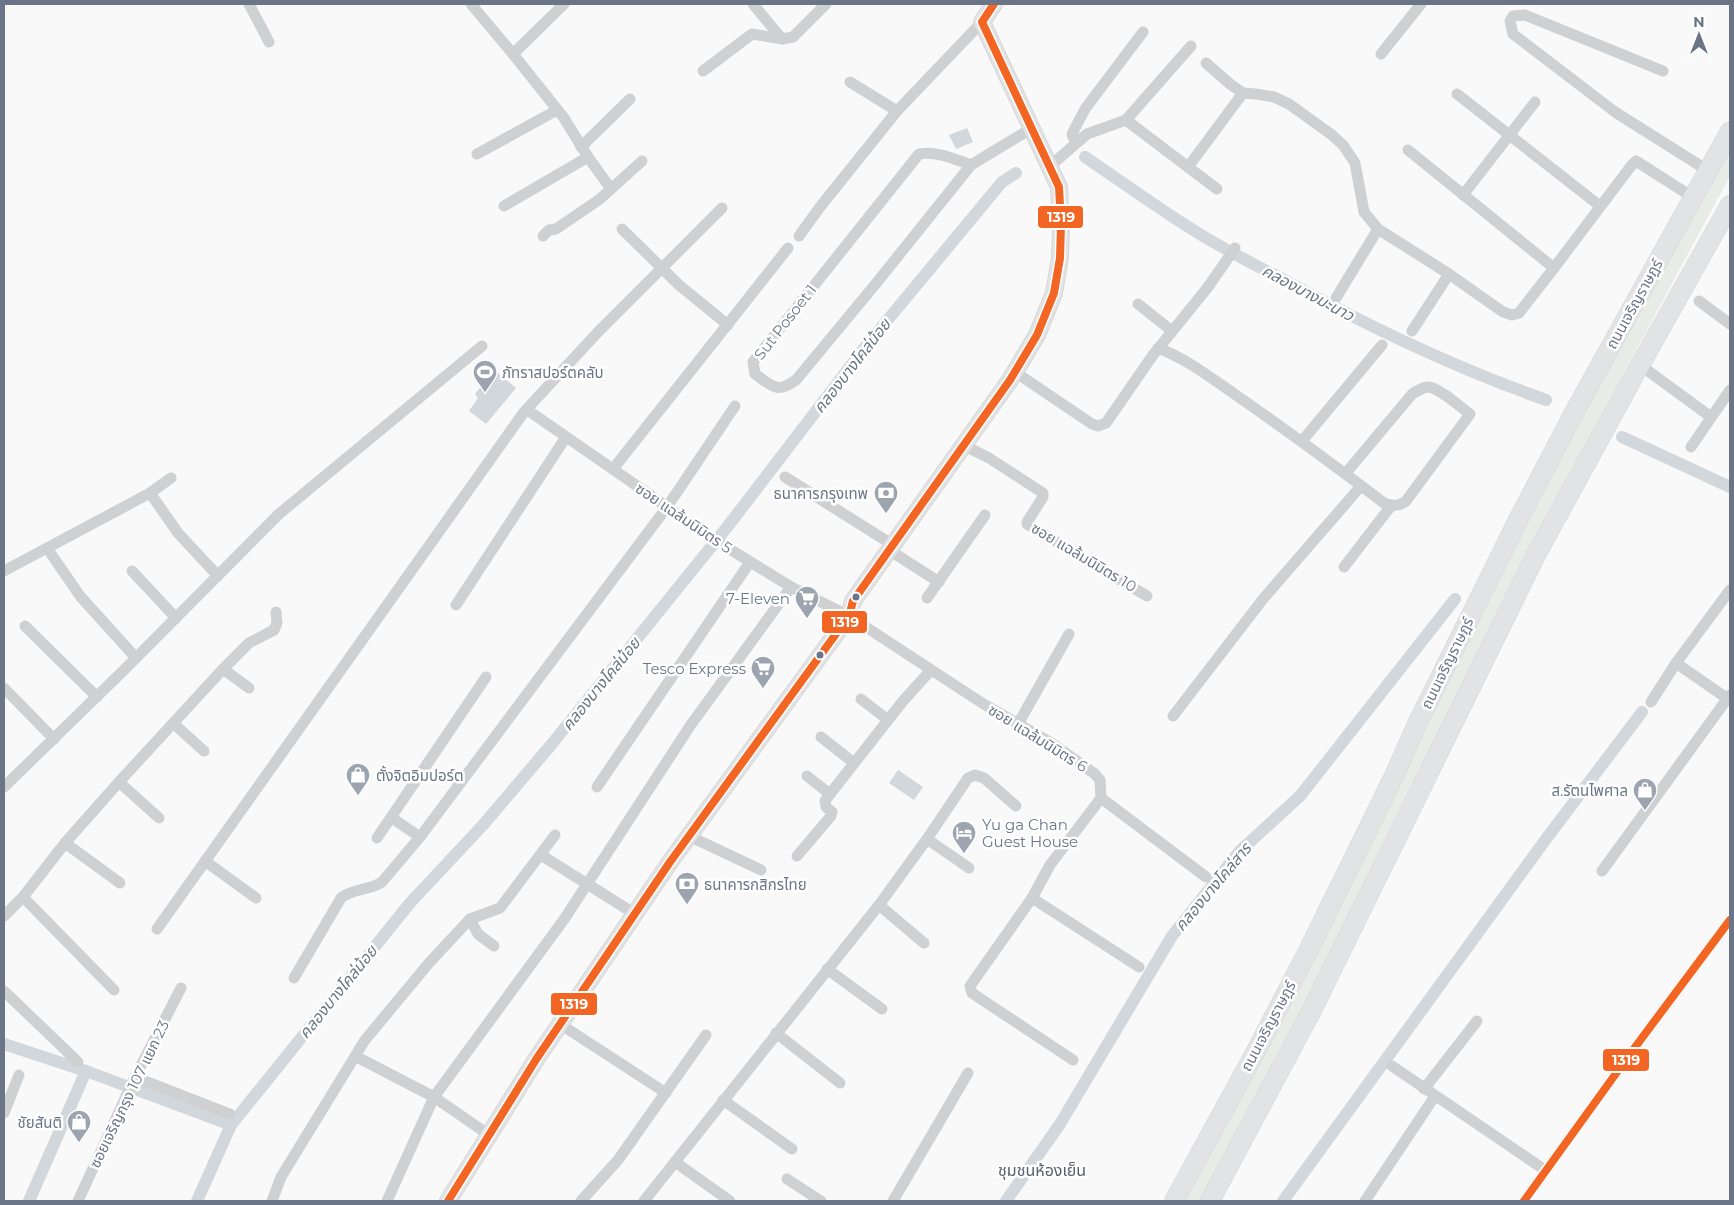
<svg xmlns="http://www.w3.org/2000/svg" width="1734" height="1205" font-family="Montserrat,'Noto Sans Thai',sans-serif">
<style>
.green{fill:#e8ece7}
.water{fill:#d1d7db}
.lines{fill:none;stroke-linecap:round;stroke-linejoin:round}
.canal{stroke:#d1d7db;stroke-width:12}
.secondary-casing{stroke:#d6d7d8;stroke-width:18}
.primary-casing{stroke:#d5d6d7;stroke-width:20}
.street{stroke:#cfd0d2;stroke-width:11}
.secondary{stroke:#e2e3e4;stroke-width:16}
.primary{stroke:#e2e3e4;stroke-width:19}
.bus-1-casing{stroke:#fff;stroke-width:11}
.bus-1{stroke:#f26522;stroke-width:8}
.bus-dot{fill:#6a7688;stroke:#fff;stroke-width:2}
.labels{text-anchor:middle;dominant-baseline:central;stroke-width:5;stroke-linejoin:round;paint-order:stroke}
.street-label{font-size:15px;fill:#6a7688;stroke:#fff}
.poi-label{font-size:15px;fill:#6a7688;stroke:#fff;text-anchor:end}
.water-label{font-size:16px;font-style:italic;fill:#667783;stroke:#fff}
.neighbourhood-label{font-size:16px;fill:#58616d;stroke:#fff}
.line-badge{stroke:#fff;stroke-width:2}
.badge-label{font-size:14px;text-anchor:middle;font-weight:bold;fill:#fff}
</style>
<rect width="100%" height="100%" fill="#f9f9f9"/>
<!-- green -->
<path class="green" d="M1730,147V176L1586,443L1371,883L1202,1201H1185L1303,979L1375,836L1488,598L1598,386Z"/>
<!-- water -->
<g class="water">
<path d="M967,128L973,142L956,149L949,135Z"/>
<path d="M494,370L516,388L486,424L469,411L478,398L475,394Z"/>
<path d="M898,770L923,787L914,800L889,783Z"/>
</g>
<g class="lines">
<!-- canal -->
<g class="canal">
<path d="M1085,157C1122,182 1159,209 1198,233C1227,251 1257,266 1288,282C1371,328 1456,368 1546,400"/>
<path d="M1622,437L1730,487"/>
<path d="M4,1044L86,1071L231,1125"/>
<path d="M29,1201L86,1071"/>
<path d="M197,1201L231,1125L410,903L483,825L551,745L728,526L866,346L1002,182L1016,173"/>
<path d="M1006,1201L1060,1124L1172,936L1240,851L1300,796L1455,599"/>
<path d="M1283,1201L1546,839L1642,712"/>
</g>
<defs>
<path id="secondary" d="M448,1201L537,1058L670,862L849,616L853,601L1010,380L1037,335L1054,293L1060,258L1061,225L1059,187L982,22L994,4"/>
<g id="primary">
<path d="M1174,1201L1256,1051L1309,949L1393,778L1418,722L1519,518L1576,409L1730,131"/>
<path d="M1210,1201L1311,1012L1536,555L1640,365L1730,205"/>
</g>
</defs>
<!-- secondary casing -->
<use href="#secondary" class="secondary-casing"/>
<!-- primary casing -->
<use href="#primary" class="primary-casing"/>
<!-- street -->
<g class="street">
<path d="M249,4L269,42"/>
<path d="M471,4L513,54L564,118L588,157L611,189L600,199L556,229L549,230L543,236"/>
<path d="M753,4L782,39"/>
<path d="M1191,46L1126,120L1217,189"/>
<path d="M513,54L564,4"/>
<path d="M1381,54L1421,4"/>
<path d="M1206,63L1230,84L1243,93L1256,94L1274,97L1289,104L1332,135L1343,145L1355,163L1364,212L1378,229L1449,274L1503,312L1512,315L1519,313L1554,268L1631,166L1636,161L1694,198"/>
<path d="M703,71L752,34L782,39L793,37L826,4"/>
<path d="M1663,71L1525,15L1513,16L1510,21L1513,34L1615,112L1707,170"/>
<path d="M850,82L897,111"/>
<path d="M1457,94L1600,206"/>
<path d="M1078,141L1073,137L1072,134L1085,109L1143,32"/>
<path d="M581,147L630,99"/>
<path d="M1408,150L1554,268"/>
<path d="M477,154L557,110"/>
<path d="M971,165C954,159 937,151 919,154L753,362L755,374C772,386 777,394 796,380L874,286L971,165L1032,128"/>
<path d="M1050,166L1087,134L1126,120"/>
<path d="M1188,167L1243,93"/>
<path d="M611,189L642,161"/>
<path d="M1463,195L1535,102"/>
<path d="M504,206L588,157"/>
<path d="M622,229L679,285L728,325"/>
<path d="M799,236L820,207L897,111L982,22"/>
<path d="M1336,298L1378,229"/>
<path d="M1699,301L1730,324"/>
<path d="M1138,304L1172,331"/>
<path d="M1412,331L1449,274"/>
<path d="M1158,348C1185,358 1210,377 1233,393C1285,429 1335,466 1384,503C1393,506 1398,507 1406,501L1470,414C1460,407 1440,388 1428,387C1423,387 1418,391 1413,393L1346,473"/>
<path d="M1640,365L1711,417"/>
<path d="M1015,372L1092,424L1098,426L1106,423L1153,355L1208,287L1235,248"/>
<path d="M526,411H529L715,540L791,587L849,616L982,703L1053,744L1095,774L1100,780L1101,798L1206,877"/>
<path d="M1302,441L1382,345"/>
<path d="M963,445L989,458L1043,493V497L1027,522V524L1147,596"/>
<path d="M1691,447L1730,390"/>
<path d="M613,469L788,248"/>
<path d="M785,477L893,545"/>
<path d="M150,493L178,533L218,576"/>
<path d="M47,548L80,596L136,658"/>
<path d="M889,550L939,582"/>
<path d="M1344,567L1391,506"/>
<path d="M4,571L150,493L171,478"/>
<path d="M132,571L176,618"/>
<path d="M927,598L985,515"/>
<path d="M456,605L566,437"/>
<path d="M25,626L97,697"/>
<path d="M1676,663L1728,699"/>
<path d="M223,669L249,688"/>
<path d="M4,688L54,739"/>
<path d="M861,699L888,720"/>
<path d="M1651,702L1676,663L1730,590"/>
<path d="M1173,716L1263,599L1361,486"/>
<path d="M174,724L204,751"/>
<path d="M1018,724L1069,634"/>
<path d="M821,737L854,763"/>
<path d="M807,776L830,794"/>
<path d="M119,782L159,818"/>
<path d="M4,787L125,669L279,514L482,346"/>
<path d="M597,787L750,562"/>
<path d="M392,818L420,837"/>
<path d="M689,836L761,870"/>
<path d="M377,838L486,677"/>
<path d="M927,839L968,778L975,775L984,778L1016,806"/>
<path d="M65,843L120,883"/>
<path d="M541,855L635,914"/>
<path d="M797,856L831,816L832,812L826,807L825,801L830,794L903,701L931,670"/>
<path d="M205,861L256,898"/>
<path d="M1602,871L1730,695"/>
<path d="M23,897L114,990"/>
<path d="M1032,898L1139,967"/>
<path d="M879,905L924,943"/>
<path d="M4,916L23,897L65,843L119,782L223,669L249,643L274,630L277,623L276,612"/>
<path d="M470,919L478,934L494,946"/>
<path d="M157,929L524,412L598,332L722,208"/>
<path d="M827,969L882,1009"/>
<path d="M294,978L341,898C353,888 369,891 382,882L420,837L667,507L735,406"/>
<path d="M4,991L78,1062"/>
<path d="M560,1024L666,1093"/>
<path d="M776,1033L840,1083"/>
<path d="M355,1056L434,1097L489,1135"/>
<path d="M1073,1060L972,993L970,986L1032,898L1050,865L1101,798"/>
<path d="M1392,1066L1545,1170"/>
<path d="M135,1077L230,1114"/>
<path d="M1424,1089L1477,1021"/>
<path d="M723,1100L792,1149"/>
<path d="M4,1113L19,1075"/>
<path d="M675,1162L730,1201"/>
<path d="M787,1179L821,1201"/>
<path d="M78,1201L134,1079L181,988"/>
<path d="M272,1201L281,1177L365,1040L429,963L470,919L500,908L555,835"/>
<path d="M387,1201L434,1097L565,918L690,726L791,587"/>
<path d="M581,1201L618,1160L706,1035"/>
<path d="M644,1201L879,905L927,839L969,868"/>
<path d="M893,1201L968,1073"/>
<path d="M1365,1201L1435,1096"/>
<path d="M1524,1201L1630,1054L1730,920"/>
</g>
<!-- secondary -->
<use href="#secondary" class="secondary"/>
<!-- primary -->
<use href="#primary" class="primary"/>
<defs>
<g id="bus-1">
<path d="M448,1201L537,1058L670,862L849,616L853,601L1010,380L1037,335L1054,293L1060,258L1061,225L1059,187L982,22L994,4"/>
<path d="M1524,1201L1630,1054L1730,920"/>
</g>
</defs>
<!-- bus-1 casing -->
<use href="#bus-1" class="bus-1-casing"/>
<!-- bus-1 -->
<use href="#bus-1" class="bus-1"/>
</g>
<!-- icons -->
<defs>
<symbol id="stadium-pin" viewBox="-11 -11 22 30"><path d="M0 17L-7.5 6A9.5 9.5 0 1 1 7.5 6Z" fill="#9ca4b0" stroke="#fff"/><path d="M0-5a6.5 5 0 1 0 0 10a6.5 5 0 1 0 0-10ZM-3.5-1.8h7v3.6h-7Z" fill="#fff"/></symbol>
<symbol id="bank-pin" viewBox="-11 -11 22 30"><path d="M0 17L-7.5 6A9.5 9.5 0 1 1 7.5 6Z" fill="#9ca4b0" stroke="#fff"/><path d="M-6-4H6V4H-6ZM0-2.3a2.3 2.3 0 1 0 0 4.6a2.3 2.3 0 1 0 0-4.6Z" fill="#fff"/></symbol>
<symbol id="supermarket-pin" viewBox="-11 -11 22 30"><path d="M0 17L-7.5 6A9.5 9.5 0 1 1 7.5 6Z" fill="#9ca4b0" stroke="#fff"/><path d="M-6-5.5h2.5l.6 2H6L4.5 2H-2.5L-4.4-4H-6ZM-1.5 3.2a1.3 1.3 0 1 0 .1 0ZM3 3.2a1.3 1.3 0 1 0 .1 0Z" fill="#fff"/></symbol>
<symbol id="shop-pin" viewBox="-11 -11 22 30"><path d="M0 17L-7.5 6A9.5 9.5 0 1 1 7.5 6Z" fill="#9ca4b0" stroke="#fff"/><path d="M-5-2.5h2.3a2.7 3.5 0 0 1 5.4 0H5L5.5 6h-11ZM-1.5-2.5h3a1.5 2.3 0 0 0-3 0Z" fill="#fff"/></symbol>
<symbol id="hotel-pin" viewBox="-11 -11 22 30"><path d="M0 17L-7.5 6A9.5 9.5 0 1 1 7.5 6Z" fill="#9ca4b0" stroke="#fff"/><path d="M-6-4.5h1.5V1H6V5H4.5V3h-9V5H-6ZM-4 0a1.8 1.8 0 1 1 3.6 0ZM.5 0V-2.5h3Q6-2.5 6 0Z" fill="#fff"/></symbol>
</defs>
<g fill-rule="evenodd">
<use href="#stadium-pin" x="471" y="358" width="28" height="38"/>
<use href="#bank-pin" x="872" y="479" width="28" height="38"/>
<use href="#supermarket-pin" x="793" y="584" width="28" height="38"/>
<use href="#supermarket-pin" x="749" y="654" width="28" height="38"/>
<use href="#shop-pin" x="344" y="761" width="28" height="38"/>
<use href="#shop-pin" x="1631" y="776" width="28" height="38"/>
<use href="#hotel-pin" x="950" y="819" width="28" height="38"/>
<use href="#bank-pin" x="673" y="870" width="28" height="38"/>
<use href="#shop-pin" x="65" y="1108" width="28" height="38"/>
</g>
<!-- markers -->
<g class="bus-dot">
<circle cx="856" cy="597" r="4.5"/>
<circle cx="820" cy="655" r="4.5"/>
</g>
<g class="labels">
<!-- street labels -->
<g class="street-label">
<text transform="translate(1634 304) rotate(-61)">ถนนเจริญราษฎร์</text>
<text transform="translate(785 322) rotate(-52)">Sut Posoet 1</text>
<text transform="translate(684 518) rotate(34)">ซอย แฉล้มนิมิตร 5</text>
<text transform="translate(1084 557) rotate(31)">ซอย แฉล้มนิมิตร 10</text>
<text transform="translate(1447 663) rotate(-64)">ถนนเจริญราษฎร์</text>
<text transform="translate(1038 738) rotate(32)">ซอย แฉล้มนิมิตร 6</text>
<text transform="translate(1268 1026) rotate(-62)">ถนนเจริญราษฎร์</text>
<text transform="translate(129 1094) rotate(-64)">ซอยเจริญกรุง 107 แยก 23</text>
</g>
<!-- poi labels -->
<g class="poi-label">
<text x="502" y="372" text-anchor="start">ภัทราสปอร์ตคลับ</text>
<text x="868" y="493">ธนาคารกรุงเทพ</text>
<text x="790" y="598">7-Eleven</text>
<text x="746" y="668">Tesco Express</text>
<text x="376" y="775" text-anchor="start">ตั้งจิตอิมปอร์ต</text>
<text x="1628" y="790">ส.รัตนไพศาล</text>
<text x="982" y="824" text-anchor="start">Yu ga Chan<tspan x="982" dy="17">Guest House</tspan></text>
<text x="704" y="884" text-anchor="start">ธนาคารกสิกรไทย</text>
<text x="62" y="1122">ชัยสันติ</text>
</g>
<!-- water labels -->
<g class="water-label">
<text transform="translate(1308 293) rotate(28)">คลองบางมะนาว</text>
<text transform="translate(852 366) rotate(-52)">คลองบางโคล่น้อย</text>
<text transform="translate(601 684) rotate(-51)">คลองบางโคล่น้อย</text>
<text transform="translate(1213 887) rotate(-50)">คลองบางโคล่สาร</text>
<text transform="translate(338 992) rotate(-51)">คลองบางโคล่น้อย</text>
</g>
<!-- neighbourhood labels -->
<g class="neighbourhood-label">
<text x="1042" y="1170">ชุมชนห้องเย็น</text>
</g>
</g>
<g class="line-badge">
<rect x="1037" y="205" width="47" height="24" rx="5" fill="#f26522"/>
<rect x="821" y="610" width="47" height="24" rx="5" fill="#f26522"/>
<rect x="550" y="992" width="48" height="24" rx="5" fill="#f26522"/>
<rect x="1602" y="1048" width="48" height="24" rx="5" fill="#f26522"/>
</g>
<g class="badge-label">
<text x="1061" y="222">1319</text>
<text x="845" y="627">1319</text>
<text x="574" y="1009">1319</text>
<text x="1626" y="1065">1319</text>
</g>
<!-- border -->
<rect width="1734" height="1205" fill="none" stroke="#6a7688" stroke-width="10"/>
<!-- north arrow -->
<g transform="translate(1699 35)" stroke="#ffffff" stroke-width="4" paint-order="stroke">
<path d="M0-4L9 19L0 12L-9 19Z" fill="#6a7688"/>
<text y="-8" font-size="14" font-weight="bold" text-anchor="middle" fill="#6a7688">N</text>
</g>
</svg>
